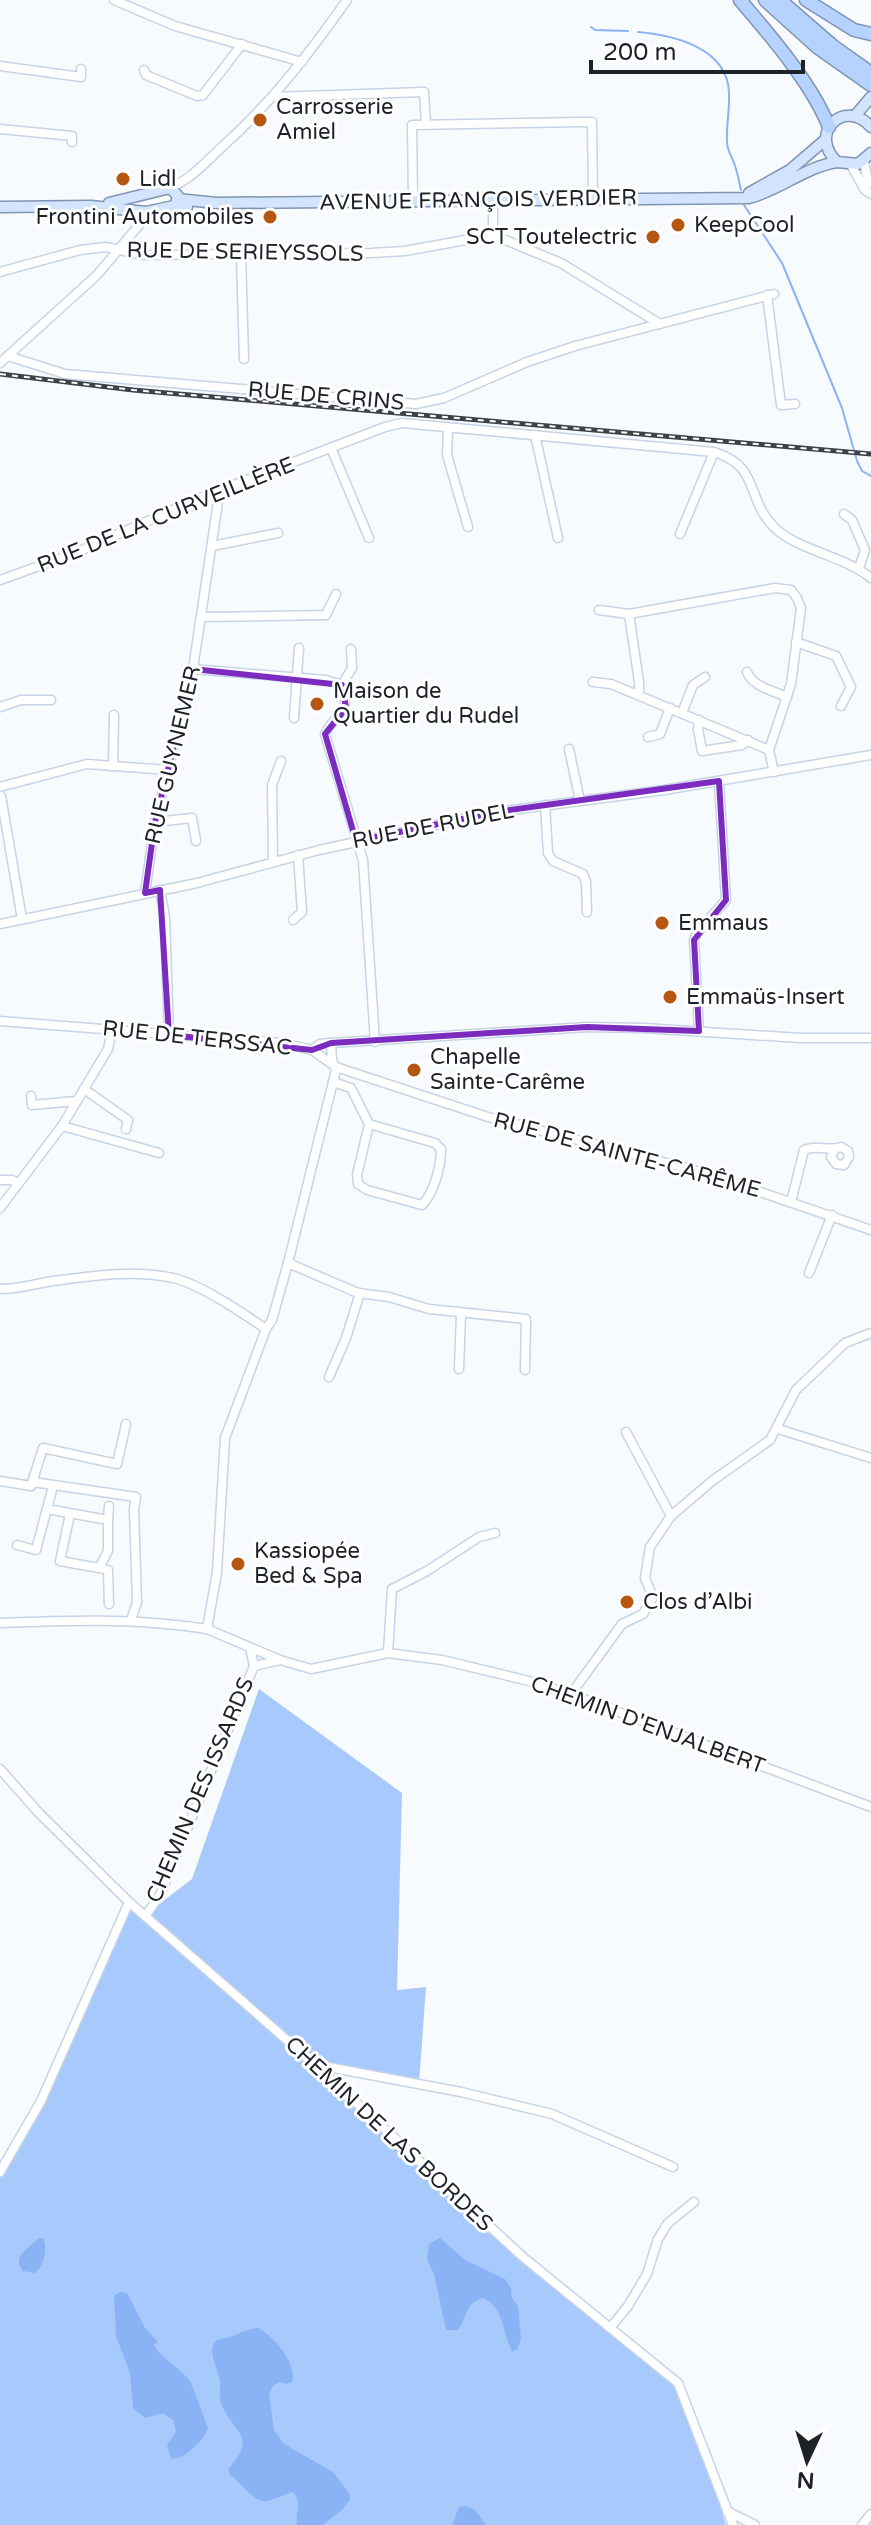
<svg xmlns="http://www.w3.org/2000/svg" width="871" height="2525" font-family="'Varela Round',sans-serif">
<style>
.green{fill:#a8c9fc}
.water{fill:#8ab3f5}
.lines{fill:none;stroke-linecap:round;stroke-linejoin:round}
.stream{stroke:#8ab3f5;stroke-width:2}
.minor-casing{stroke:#c7d3e6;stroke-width:11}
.major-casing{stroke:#8094b3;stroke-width:13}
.highway-casing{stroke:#8094b3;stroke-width:15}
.minor{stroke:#fff;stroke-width:8}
.major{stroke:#d3e4fe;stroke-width:10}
.highway{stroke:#b6d2fe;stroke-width:12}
.rail-casing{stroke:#3d4148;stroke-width:5}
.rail{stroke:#fff;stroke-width:2;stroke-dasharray:6;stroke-linecap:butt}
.marked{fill:none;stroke:#7b2cbf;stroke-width:6;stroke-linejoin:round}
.poi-dot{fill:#b65610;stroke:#fff;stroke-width:3}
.labels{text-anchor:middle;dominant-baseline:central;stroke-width:6;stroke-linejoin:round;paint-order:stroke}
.poi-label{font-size:22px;fill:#1d2229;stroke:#fff;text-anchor:start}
.street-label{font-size:22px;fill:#1d2229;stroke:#fff}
</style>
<rect width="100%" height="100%" fill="#f8fbfe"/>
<!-- green -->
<path class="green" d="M259,1689L402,1793L397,1990L426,1987L419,2084L322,2069L523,2257L678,2383L695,2429L726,2525H0V2172L41,2101L129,1902L146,1914L192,1879Z"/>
<!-- water -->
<g class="water">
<path d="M39,2238H43C48,2248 44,2266 35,2273L23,2271C11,2255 30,2248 39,2238Z"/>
<path d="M440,2238L465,2260L505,2279L511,2288L512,2298L518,2306L521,2339L517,2349L512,2352C503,2334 504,2307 483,2298C464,2303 468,2317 458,2330H446L434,2274L427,2259L429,2244Z"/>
<path d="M121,2292L127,2293L145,2328L158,2342L154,2345C161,2358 180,2368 190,2381C193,2387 205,2420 208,2429C202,2442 185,2459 171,2459L167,2445L176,2432L174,2421L163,2413L145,2418L133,2408L130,2373L116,2336L114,2295Z"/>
<path d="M258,2328C273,2335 298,2365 292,2382L287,2384L279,2382L273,2386L269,2394L274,2430L284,2444L333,2472L349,2493L350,2499L343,2509L323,2525H297C295,2513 303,2503 293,2492C284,2494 276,2499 267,2501C255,2504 242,2483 230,2475L228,2469C258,2436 235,2435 222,2406C218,2397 221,2390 220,2381C219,2370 205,2349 217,2340C219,2339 227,2338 229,2337C240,2334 246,2329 258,2328Z"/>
<path d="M466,2506L475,2510L486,2525H452L459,2507Z"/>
</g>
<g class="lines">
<!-- stream -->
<g class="stream">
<path d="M591,27L595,30L628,31"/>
<path d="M638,32C674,35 727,48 729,92C730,109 726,126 727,142C727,151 733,158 735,166C738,174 739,182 741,190"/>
<path d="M744,205L782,263L842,408L857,461L862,471L871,476"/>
</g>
<defs>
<g id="minor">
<path d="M114,0L175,26L302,62"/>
<path d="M0,66L81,77V69"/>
<path d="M144,70L146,75L197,96L203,95L242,44"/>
<path d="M273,97L424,92L426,124"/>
<path d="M0,129L72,136V142"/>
<path d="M864,161L868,183L871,184"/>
<path d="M851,165L865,190L871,194"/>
<path d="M170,188C191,179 206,162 223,146C273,101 308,55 347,0"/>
<path d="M413,200L412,125L584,122H592L593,199"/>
<path d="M493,235V200"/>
<path d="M241,255L244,359"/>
<path d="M0,272L80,250L106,247L143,255L371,253L405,251L493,235L561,263L660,324"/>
<path d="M767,295L781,405L795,404"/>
<path d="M8,356L65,374L416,404L444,398L527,362L575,346L774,294"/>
<path d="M0,363L97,275L151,211"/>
<path d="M448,427L447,455L468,527"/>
<path d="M535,435L558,538"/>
<path d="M331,448L369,538"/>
<path d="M844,514L852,520L865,550L859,568"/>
<path d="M680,534L714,452"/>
<path d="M212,546L278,533"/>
<path d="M0,580L75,553L205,496L385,427L402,423L714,452C760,466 746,498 773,526C795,550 843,555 871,578"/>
<path d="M599,610L629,614L775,588L791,590L797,598L801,608L791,684L769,750L774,772"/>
<path d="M629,614L639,682V695"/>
<path d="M202,617L326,615L336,594"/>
<path d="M796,642L836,656L851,687L841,706"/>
<path d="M193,669L326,680L342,685C351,716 337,710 325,734L363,860L375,1042"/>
<path d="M747,672C753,687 774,691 787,697"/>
<path d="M593,682L611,684L769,750"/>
<path d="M342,685L352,668L351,649"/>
<path d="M0,707L21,700H51"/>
<path d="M682,713L693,685L705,677"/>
<path d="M294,718L299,648"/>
<path d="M699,720L698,729L702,751L742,745L748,740"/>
<path d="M648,737L660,734L670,708"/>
<path d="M569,749L580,801"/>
<path d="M113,766L114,715"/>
<path d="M0,787L87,764L168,770"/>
<path d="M1,796L22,919"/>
<path d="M545,805L548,853L553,861L583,874L586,882L587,912"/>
<path d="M155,822L192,818L196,841"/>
<path d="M273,862L272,785L281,761"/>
<path d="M160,890L165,917L169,1035"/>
<path d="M145,893L155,822L193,669L218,502L217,492"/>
<path d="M293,920L302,912L298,855"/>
<path d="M0,924L197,883L319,850L496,812L664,790L871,755"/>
<path d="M0,1021L283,1043L312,1050L320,1044L331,1043L587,1027L644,1028L801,1038H871"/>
<path d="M699,1031L694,940L697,933L726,900L719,781"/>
<path d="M312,1050L336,1067L488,1117L702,1172L871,1230"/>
<path d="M333,1082L351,1088L369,1124L357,1175L358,1184L367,1190L422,1205C434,1193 441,1166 441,1149L435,1143L369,1124"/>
<path d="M84,1089L128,1120L126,1129"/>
<path d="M31,1096L32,1105L76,1101"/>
<path d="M62,1126L159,1153"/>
<path d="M0,1180H12L19,1183"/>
<path d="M791,1202L804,1150C817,1144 829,1152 841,1147L848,1151L849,1157L844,1165L836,1164L831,1157L834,1150"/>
<path d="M0,1208L62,1126L108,1049L112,1030"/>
<path d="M288,1263L358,1293L389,1297L429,1309L526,1319L525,1370"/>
<path d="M809,1273L832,1215"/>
<path d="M0,1289C23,1289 39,1282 61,1280C98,1275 136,1270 173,1278C202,1285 241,1312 266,1329L272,1320L288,1263L336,1070L332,1060L331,1043"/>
<path d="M459,1369L461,1314"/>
<path d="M329,1377L346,1338L360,1293"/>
<path d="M778,1429L871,1458"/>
<path d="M626,1432L671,1516"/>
<path d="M0,1481L31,1486L43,1448L117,1464L126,1424"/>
<path d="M33,1482L136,1497L134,1509L137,1602L131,1620"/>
<path d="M47,1509L108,1520V1551L99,1568L60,1561L70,1514"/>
<path d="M108,1520L109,1506"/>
<path d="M17,1545L36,1550L53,1486"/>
<path d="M99,1568L108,1570L109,1604"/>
<path d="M0,1623C70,1620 138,1618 207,1629L280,1660L311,1669L388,1653L442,1660L525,1680L571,1694L871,1807"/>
<path d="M207,1629L217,1572L225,1438L266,1329"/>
<path d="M388,1653L392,1589L427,1571L479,1537L495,1533"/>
<path d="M254,1666L280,1660"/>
<path d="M571,1694L622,1624L643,1614L653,1597L645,1578L650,1547L671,1516L712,1481L770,1440L796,1390L845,1343L871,1333"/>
<path d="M0,1769L39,1813L129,1902L320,2069L523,2257L678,2383L733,2525"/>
<path d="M146,1915L160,1895L254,1666L250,1648"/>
<path d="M320,2069L328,2067L461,2092L552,2114L673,2167"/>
<path d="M0,2172L41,2101L129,1902"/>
<path d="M610,2328L628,2306L647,2274L658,2239L668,2223L694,2202"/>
<path d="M727,2511L755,2525"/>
<path d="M862,2525L871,2514"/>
</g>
<g id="major">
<path d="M855,116L871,97"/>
<path d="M871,127C845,97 807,133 837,162L858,164L871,153"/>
<path d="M749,193L790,170L825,140"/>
<path d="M178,199L216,203L749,198C780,190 805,167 837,162"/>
<path d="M109,203L170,188L178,196L176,204"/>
<path d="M0,207L91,206L146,212L174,206L187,207"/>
</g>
<g id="highway">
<path d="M740,0C770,35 812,84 829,127"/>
<path d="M765,0L817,47L871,85"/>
<path d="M780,0L833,46L871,73"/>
<path d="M806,0L854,30L871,34"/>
</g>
</defs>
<!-- minor casing -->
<use href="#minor" class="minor-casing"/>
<!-- major casing -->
<use href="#major" class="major-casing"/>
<!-- highway casing -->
<use href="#highway" class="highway-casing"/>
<!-- minor -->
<use href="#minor" class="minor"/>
<!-- major -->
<use href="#major" class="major"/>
<!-- highway -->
<use href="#highway" class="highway"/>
<defs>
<path id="rail" d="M0,374L133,390L871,454"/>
</defs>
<!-- rail casing -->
<use href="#rail" class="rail-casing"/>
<!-- rail -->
<use href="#rail" class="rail"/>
</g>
<!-- marked area -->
<path class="marked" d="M193,669L342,685L346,708L325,734L356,841L496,812L719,781L726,900L694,940L699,1031L587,1027L331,1043L312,1050L169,1035L160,890L145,893L155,822Z"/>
<!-- markers -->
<g class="poi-dot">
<circle cx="260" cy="120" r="8"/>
<circle cx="123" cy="179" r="8"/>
<circle cx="270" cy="217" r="8"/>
<circle cx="678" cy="225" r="8"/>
<circle cx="653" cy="237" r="8"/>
<circle cx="317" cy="704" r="8"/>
<circle cx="662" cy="923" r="8"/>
<circle cx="670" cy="997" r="8"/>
<circle cx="414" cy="1070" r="8"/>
<circle cx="238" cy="1564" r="8"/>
<circle cx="627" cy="1602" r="8"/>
</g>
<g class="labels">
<!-- poi labels -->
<g class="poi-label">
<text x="276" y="107">Carrosserie<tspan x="276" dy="25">Amiel</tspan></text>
<text x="139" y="179">Lidl</text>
<text x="254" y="217" text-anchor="end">Frontini Automobiles</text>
<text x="694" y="225">KeepCool</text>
<text x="637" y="237" text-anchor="end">SCT Toutelectric</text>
<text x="333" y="691">Maison de<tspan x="333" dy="25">Quartier du Rudel</tspan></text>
<text x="678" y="923">Emmaus</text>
<text x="686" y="997">Emmaüs-Insert</text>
<text x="430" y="1057">Chapelle<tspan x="430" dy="25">Sainte-Carême</tspan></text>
<text x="254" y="1551">Kassiopée<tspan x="254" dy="25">Bed &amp; Spa</tspan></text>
<text x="643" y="1602">Clos d’Albi</text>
</g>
<!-- street labels -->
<g class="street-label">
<text transform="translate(478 200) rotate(-1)">AVENUE FRANÇOIS VERDIER</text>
<text transform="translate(245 252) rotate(1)">RUE DE SERIEYSSOLS</text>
<text transform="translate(326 396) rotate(5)">RUE DE CRINS</text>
<text transform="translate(166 515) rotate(-22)">RUE DE LA CURVEILLÈRE</text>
<text transform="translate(173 755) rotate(-77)">RUE GUYNEMER</text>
<text transform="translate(433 826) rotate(-11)">RUE DE RUDEL</text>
<text transform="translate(197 1038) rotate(6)">RUE DE TERSSAC</text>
<text transform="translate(627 1155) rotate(15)">RUE DE SAINTE-CARÊME</text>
<text transform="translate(648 1725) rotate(20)">CHEMIN D'ENJALBERT</text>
<text transform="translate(200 1790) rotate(-67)">CHEMIN DES ISSARDS</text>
<text transform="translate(389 2134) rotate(43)">CHEMIN DE LAS BORDES</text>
</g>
</g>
<!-- north arrow -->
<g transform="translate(807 2461) rotate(184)" stroke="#ffffff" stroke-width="6" paint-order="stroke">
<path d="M0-6L14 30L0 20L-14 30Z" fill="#1d2229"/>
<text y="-12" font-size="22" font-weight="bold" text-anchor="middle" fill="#1d2229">N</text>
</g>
<!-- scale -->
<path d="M591 60v12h212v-12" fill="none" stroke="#1d2229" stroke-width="4"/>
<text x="603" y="60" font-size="24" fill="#1d2229" stroke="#ffffff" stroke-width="6" paint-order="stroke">200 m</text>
</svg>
